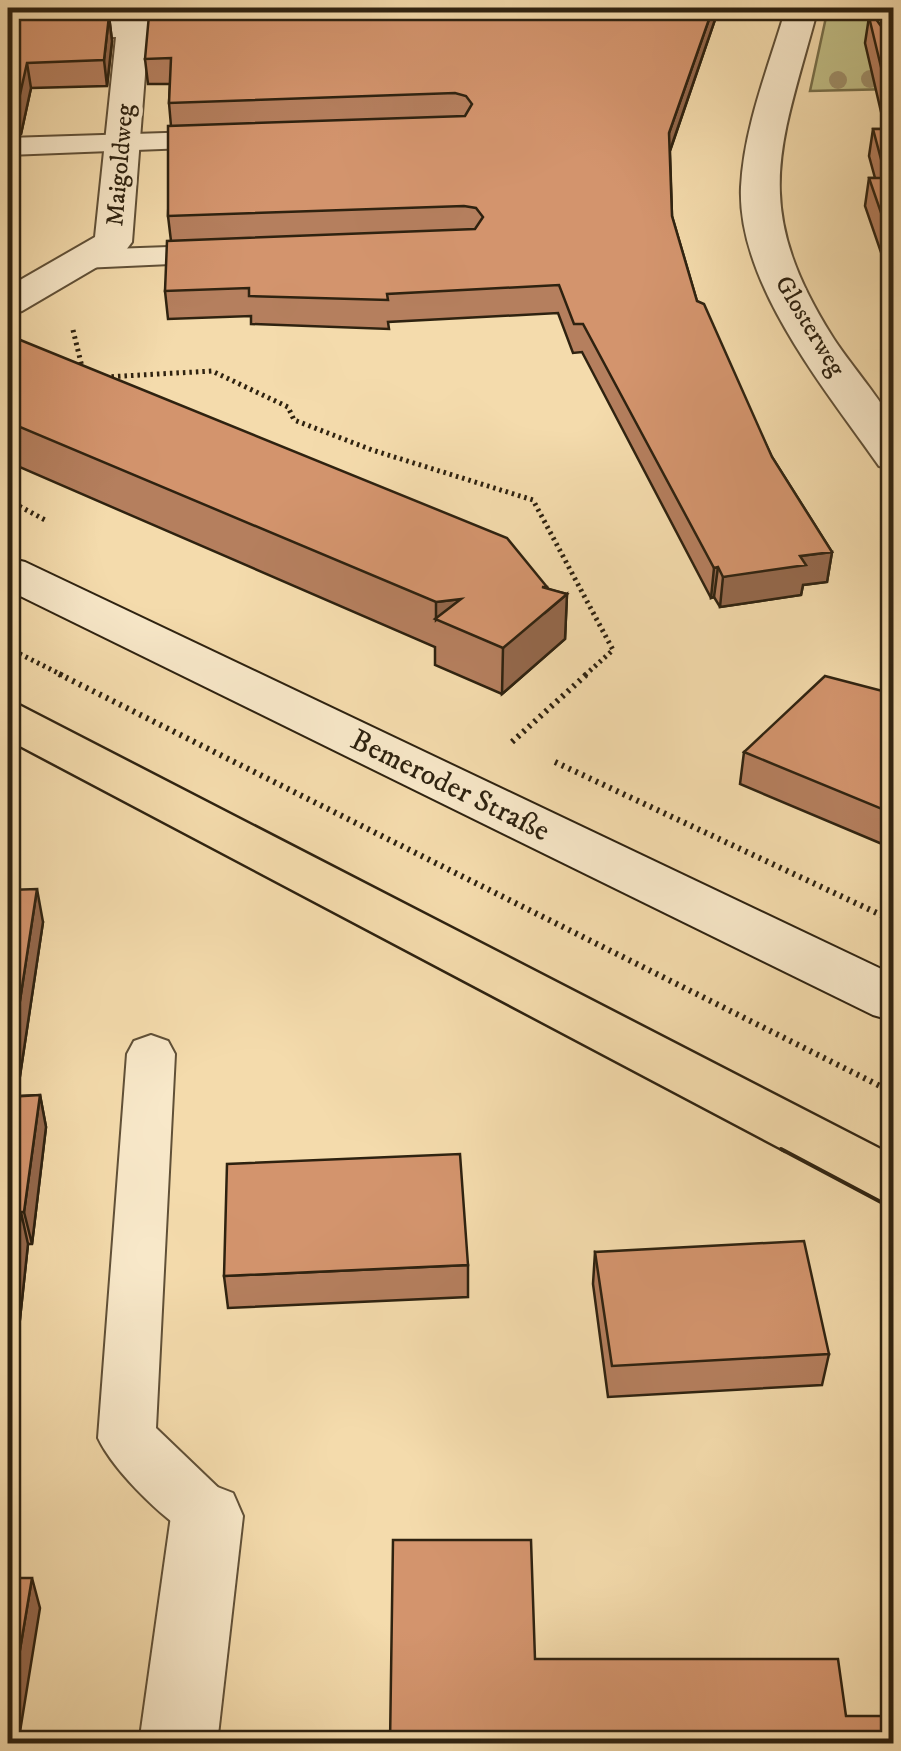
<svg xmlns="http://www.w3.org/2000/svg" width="901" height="1751" font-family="'IM FELL DW Pica',serif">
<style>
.green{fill:#c1be86;stroke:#78704b;stroke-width:2.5}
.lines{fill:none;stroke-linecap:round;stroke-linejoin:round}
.lane-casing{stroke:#605037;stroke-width:4}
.street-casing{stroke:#605037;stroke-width:4}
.secondary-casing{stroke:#2e2210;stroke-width:4}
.path-far1{stroke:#2e2210;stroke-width:5;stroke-dasharray:2.5 4;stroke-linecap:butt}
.path{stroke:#2e2210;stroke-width:6;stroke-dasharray:2.5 5;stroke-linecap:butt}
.lane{fill:#f8e8c9;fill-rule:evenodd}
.street{fill:#f8e8c9;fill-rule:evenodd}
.secondary{fill:#f8e8c9;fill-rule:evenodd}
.tram-far1{stroke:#2e2210;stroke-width:2.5}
.tram{stroke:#2e2210;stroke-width:4}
.tree{fill:#9f8f69}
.wall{fill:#b57f5e;stroke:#2e2210;stroke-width:2.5}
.shaded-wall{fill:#94684c;stroke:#2e2210;stroke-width:2.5}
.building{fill:#d3946d;stroke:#2e2210;stroke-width:2.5}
.labels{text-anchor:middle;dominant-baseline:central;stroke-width:8;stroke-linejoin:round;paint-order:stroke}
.far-street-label{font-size:25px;fill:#2e2210;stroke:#f8e8c9}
.street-label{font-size:30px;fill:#2e2210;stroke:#f8e8c9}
</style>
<rect width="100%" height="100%" fill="#f4dbac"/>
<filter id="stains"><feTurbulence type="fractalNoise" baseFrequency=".002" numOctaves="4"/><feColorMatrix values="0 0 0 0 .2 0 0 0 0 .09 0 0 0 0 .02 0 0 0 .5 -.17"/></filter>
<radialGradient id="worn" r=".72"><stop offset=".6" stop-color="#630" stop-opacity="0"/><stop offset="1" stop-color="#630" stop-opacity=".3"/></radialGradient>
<!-- green -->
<path class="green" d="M828,8H893V89L810,91Z"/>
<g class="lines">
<defs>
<g id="lane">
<path d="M228,131L238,134L242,140L238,146L8,155V138Z"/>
<path d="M226,245L237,247L242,254L237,261L83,268L72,266L67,259L72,252L83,250Z"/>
<path d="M151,1035L168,1041L175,1054L156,1428L228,1497L237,1516L228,1535L207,1543C172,1530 114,1472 98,1438L127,1054L134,1041Z"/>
</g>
<g id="street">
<path d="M120,8H150V17L224,14L235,17L240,24L235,31L224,34L148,36L132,242L126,250L22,311L8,315V287L95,237L116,37L8,40V21L118,17Z"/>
<path d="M786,8H818C781,146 749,204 832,336C846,359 885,404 893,424C897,436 894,457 894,470L879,466C826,390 737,284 741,187C744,126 769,66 786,8Z"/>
<path d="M207,1483L233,1493L243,1516L217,1744H139L171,1516L181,1493Z"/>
</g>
<path id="secondary" d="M8,558L25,562L894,975V1021L873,1015L8,590Z"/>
</defs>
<!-- lane casing -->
<use href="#lane" class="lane-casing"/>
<!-- street casing -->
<use href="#street" class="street-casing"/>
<!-- secondary casing -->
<use href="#secondary" class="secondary-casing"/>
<!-- path-far1 -->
<g class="path-far1">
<path d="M73,330L83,371"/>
<path d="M105,377L212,371L288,407L294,420L372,450L533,500L613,650L584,676"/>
<path d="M8,500L47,521"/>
<path d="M8,648L64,676"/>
</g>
<!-- path -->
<g class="path">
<path d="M59,674L894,1093"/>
<path d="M512,742L587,674"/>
<path d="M555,762L894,921"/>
</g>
<!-- lane -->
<use href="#lane" class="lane"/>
<!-- street -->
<use href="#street" class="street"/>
<!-- secondary -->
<use href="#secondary" class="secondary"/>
<!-- tram-far1 -->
<g class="tram-far1">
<path d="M8,698L889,1152"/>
<path d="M8,741L785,1152"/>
</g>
<!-- tram -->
<g class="tram">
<path d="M781,1149L894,1209"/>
<path d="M885,1149L894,1154"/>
</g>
</g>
<!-- trees -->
<g class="tree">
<circle cx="870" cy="79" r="9"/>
<circle cx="838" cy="80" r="9"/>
</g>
<!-- wall -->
<g class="wall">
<path d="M8,8H118L115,14L8,18Z"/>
<path d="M151,8H404L154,13Z"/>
<path d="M407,8H719L670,151L672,216L697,301L772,457L832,552L827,582L803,585L801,595L720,607L714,597L711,598L582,352L573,353L558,313L388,322L389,329L251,324V316L168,319L165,291L171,241L168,216L171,126L169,103L170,84H148L145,59Z"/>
<path d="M109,16L112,41L107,86L31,88L21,134L12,136L16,158L8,197V19Z"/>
<path d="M869,17L894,44V278L884,261L865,206L869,178H875L869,156L873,129H885L865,43Z"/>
<path d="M8,335L547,589L567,594L565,639L502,694L435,665V647L8,462Z"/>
<path d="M894,694V849L740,784L744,752Z"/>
<path d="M8,890L43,922L17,1096L40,1095L46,1127L32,1244H28L8,1431Z"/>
<path d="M595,1252L829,1354L822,1385L608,1397L593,1284Z"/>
<path d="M468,1265V1297L228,1308L224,1276Z"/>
</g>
<!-- shaded-wall -->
<g class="shaded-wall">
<path d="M713,8H719L667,159L669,133Z"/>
<path d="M109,16L112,41L107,86L104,60Z"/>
<path d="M27,63L31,88L21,134L12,136L16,158L8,197V110Z"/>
<path d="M832,552L827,582L803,585L801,595L720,607L723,577L800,556Z"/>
<path d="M718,567L714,597L711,598L714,568Z"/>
<path d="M542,587H547L546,612L567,594L565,639L502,694L503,648Z"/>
<path d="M461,599L436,620V602Z"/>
<path d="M37,889L43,922L12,1129L8,1109V1079Z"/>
<path d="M40,1095L46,1127L32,1244L24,1212Z"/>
<path d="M21,1212L28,1244L8,1431V1327Z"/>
<path d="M32,1578L40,1608L18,1744H8V1721Z"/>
</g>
<!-- building -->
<g class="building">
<path d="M407,8H713L669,133L672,216L697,301L704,304L772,457L832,552L800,556L806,565L723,577L718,567L714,568L583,324H574L559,285L387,294L388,300L249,296V288L165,291L167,241L475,229L483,217L476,208L464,206L168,216V126L465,116L472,104L466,96L455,93L169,103L171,58L145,59L149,15Z"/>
<path d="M873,15L894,44V121L869,17Z"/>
<path d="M109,16L104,60L27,63L17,108L8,110V19Z"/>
<path d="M873,129H894V241L888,233L869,178H886Z"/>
<path d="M8,132H12L8,152Z"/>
<path d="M8,335L507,538L547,587H542L567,594L503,648L435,619L461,599L436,602L8,422Z"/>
<path d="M825,676L894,694V814L744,752Z"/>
<path d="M37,889L8,1079V890Z"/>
<path d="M40,1095L24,1212H21L8,1327V1097Z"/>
<path d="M460,1154L468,1265L224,1276L227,1164Z"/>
<path d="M804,1241L829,1354L612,1366L595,1252Z"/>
<path d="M393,1540H531L535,1659H838L846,1716H894V1744H390Z"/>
<path d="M8,1578H32L8,1721Z"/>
</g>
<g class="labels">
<!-- far-street labels -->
<g class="far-street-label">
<text transform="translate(120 165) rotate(-85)">Maigoldweg</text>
<text transform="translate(810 326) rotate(59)">Glosterweg</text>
</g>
<!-- street labels -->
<g class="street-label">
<text transform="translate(450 786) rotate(26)">Bemeroder Straße</text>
</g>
</g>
<!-- margin -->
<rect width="901" height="1751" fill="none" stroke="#f4dbac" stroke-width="40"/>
<rect x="10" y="10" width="881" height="1731" fill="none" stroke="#2e2210" stroke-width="5"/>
<rect x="20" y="20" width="861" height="1711" fill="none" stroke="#2e2210" stroke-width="2.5"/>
<rect width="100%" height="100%" filter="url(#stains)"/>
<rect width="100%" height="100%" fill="url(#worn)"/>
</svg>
